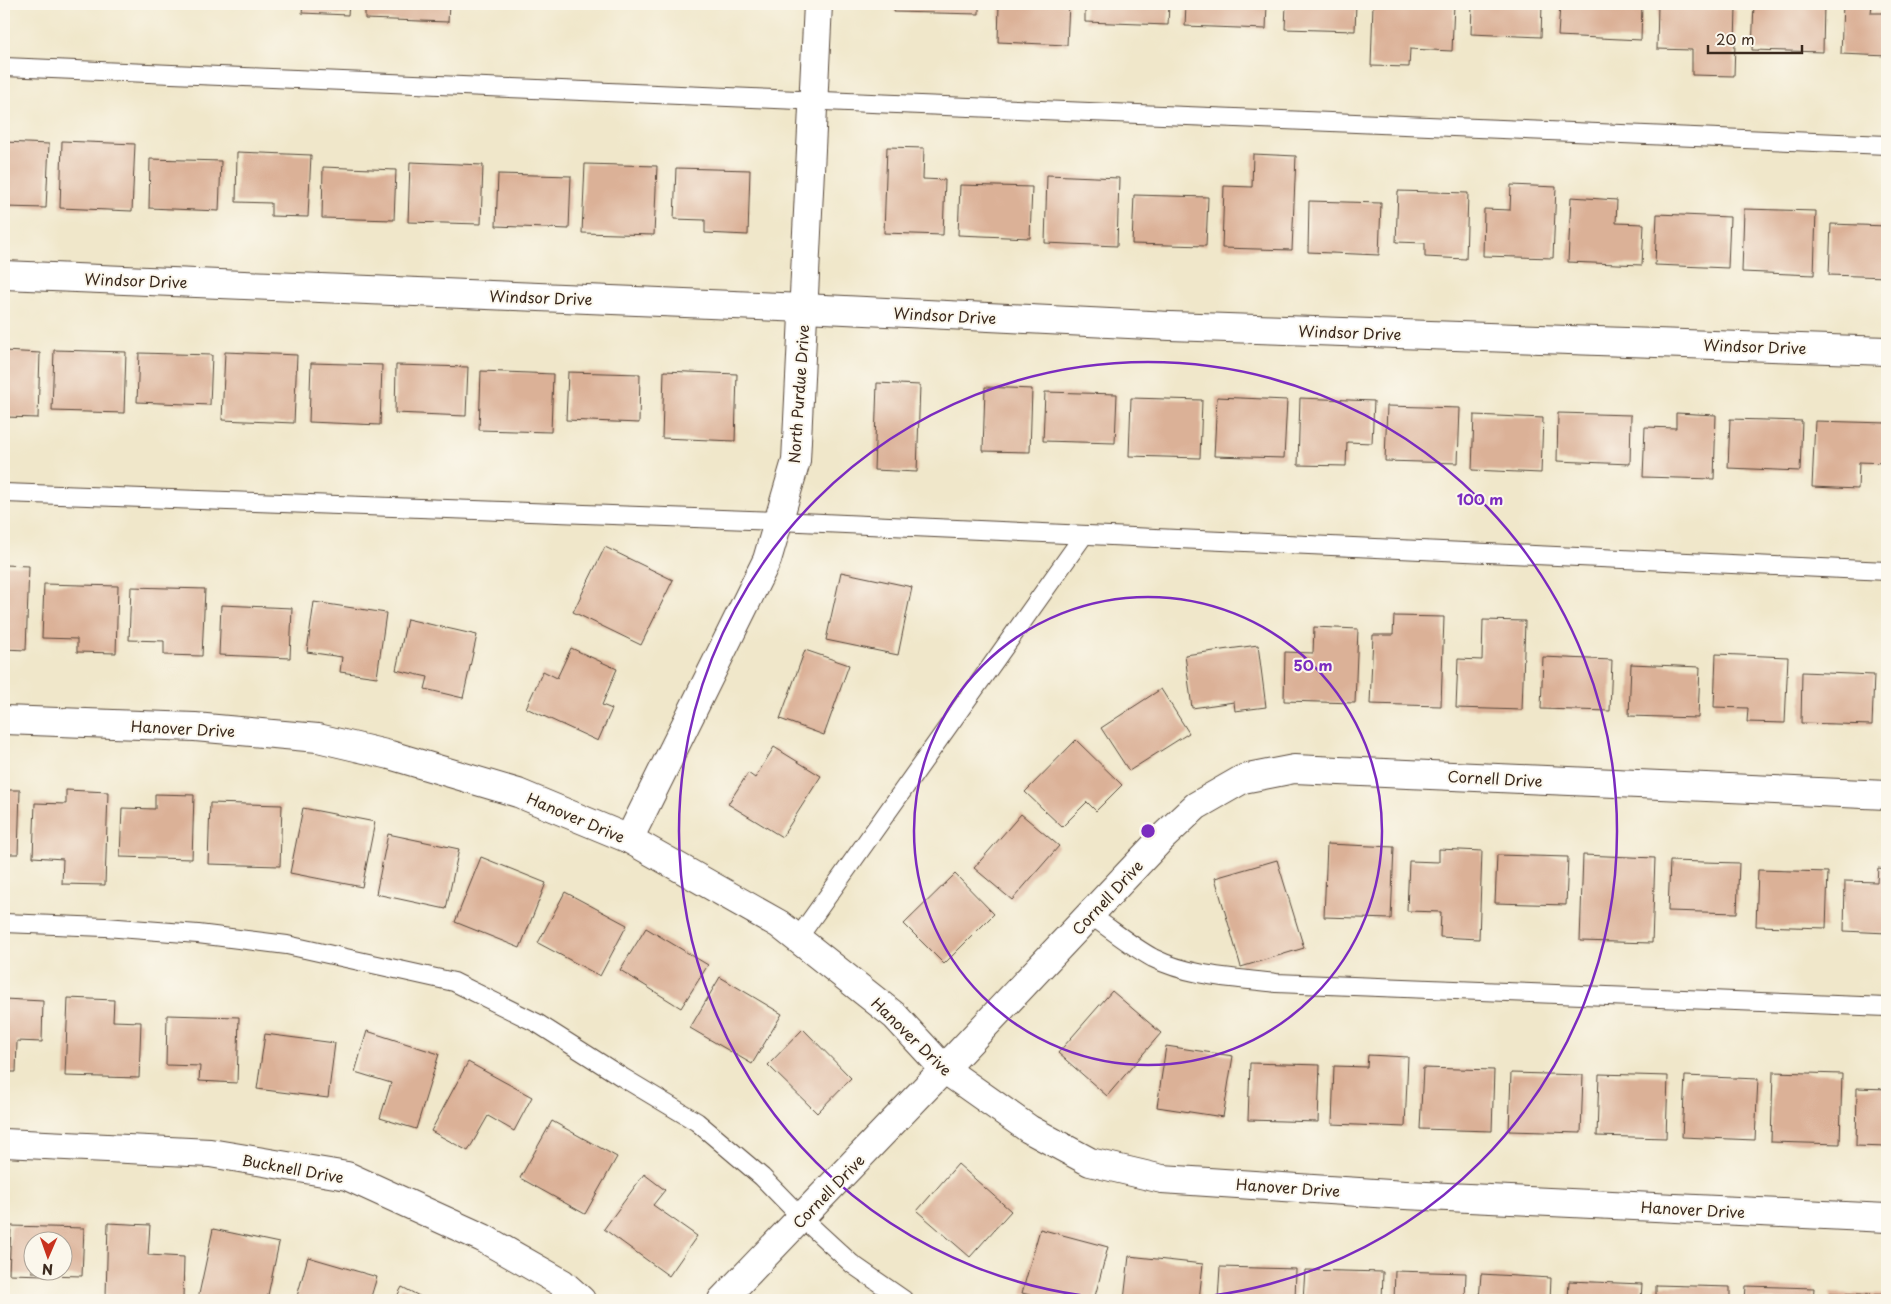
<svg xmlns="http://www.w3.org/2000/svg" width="1891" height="1304" font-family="'Playpen Sans',sans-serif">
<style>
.building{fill:#dbb197;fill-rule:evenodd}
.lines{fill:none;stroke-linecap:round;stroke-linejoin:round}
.service-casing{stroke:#564638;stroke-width:20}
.minor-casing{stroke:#564638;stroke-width:30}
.tertiary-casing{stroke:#564638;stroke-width:30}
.service{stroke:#fff;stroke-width:18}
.minor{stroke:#fff;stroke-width:28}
.tertiary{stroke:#fff;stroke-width:28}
.ring{fill:none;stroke:#7b2cbf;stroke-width:2.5}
.labels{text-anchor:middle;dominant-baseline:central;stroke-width:4;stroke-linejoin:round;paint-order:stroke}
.street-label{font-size:15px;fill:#3b2a1e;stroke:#fbf7ec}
.centre{fill:#7b2cbf;stroke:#fbf7ec;stroke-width:2.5}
.ring-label{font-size:15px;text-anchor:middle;font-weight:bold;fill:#7b2cbf;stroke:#fbf7ec;stroke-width:4;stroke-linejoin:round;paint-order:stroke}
</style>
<rect width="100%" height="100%" fill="#fbf7ec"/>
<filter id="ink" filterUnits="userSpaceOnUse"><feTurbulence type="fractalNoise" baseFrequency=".02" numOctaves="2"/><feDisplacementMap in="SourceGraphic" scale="10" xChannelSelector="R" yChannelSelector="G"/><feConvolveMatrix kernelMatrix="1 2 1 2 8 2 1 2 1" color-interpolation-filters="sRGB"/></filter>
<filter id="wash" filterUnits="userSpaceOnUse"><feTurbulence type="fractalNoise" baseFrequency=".0096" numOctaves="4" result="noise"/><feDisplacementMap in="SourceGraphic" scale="20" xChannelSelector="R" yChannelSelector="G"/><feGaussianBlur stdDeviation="1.12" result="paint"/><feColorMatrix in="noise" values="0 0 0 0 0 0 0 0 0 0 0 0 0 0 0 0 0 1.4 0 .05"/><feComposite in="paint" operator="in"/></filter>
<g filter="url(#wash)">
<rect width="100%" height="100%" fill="#f0e7ca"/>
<g id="blocks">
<!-- building -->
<g class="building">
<path d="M303,4H349L348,15L302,13Z"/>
<path d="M365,4H449L448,22L365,19Z"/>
<path d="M688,4H757V8L688,5Z"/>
<path d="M895,4H979V14L894,12Z"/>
<path d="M999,4H1069L1067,45L998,42Z"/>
<path d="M1085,4H1169L1168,25L1085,22Z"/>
<path d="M1186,4H1267L1266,29L1185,26Z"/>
<path d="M1286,4H1356L1355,31L1285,29Z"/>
<path d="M1373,4H1454L1452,51L1410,49L1409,67L1371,66Z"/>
<path d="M1472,4H1542L1541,37L1471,34Z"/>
<path d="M1560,4H1642L1641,40L1558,36Z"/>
<path d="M1658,4H1694V8L1736,9L1734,76L1692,75V50L1657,49Z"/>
<path d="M1754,4H1824L1823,52L1752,50Z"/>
<path d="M1843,4H1872L1871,13H1887V56L1841,54Z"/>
<path d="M62,141L135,144L132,211L60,208Z"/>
<path d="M4,142L49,144L46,208L4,207Z"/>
<path d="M887,147L924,148L923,179L945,180L943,235L884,233Z"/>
<path d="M237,152L311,155L308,217L271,216V203L236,202Z"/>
<path d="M1253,154L1296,156L1292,250L1222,248L1224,186L1252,187Z"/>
<path d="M150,159L221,161L219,211L149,208Z"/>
<path d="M410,162L483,165L481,224L408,222Z"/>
<path d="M585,164L657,166L654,235L582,233Z"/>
<path d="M323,167L396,170L394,220L322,218Z"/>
<path d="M676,168L750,170L748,235L705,233V220L674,219Z"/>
<path d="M498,174L571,176L569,229L496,226Z"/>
<path d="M1047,175L1119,178L1117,246L1045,243Z"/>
<path d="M960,185L1032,187L1030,238L958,235Z"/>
<path d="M1511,185L1556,187L1553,258L1483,256L1484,209L1510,210Z"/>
<path d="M1398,191L1468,193L1466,259L1425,257V243L1396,242Z"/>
<path d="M1134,195L1208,197L1206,246L1132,244Z"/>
<path d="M1571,197L1617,200L1616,223L1644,224L1642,265L1568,262Z"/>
<path d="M1309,201L1381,203L1379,255L1308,252Z"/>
<path d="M1744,209L1816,211L1814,275L1742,272Z"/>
<path d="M1657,214L1730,217L1728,268L1655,265Z"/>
<path d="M1831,224L1887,226V277L1829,275Z"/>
<path d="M54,350L126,352L124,413L52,411Z"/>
<path d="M4,351L40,353L38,418L4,417Z"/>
<path d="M225,352L297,355L294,423L222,420Z"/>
<path d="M139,353L212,355L210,405L137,402Z"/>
<path d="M311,363L382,365L380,425L309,422Z"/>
<path d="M396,365L468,367L466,416L395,413Z"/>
<path d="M481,371L553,374L551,432L479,430Z"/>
<path d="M664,371L737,374L735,441L662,438Z"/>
<path d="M568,372L640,374L639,423L566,420Z"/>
<path d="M877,383L920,385L917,472L874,470Z"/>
<path d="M985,387L1032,389L1030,452L983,451Z"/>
<path d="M1045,392L1117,394L1115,443L1043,441Z"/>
<path d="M1217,397L1287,400L1284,458L1214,456Z"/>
<path d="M1131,398L1202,400L1200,458L1129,456Z"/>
<path d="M1300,398L1374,401L1372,443L1347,442L1346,466L1298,465Z"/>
<path d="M1387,406L1460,408L1458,463L1385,461Z"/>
<path d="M1558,413L1631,415L1630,464L1557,461Z"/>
<path d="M1676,413L1716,415L1714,479L1643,477L1645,427L1676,428Z"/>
<path d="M1474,415L1543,418L1541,473L1472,470Z"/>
<path d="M1730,419L1802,421L1800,471L1728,468Z"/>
<path d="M1815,421L1887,423L1886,463L1859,462L1858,489L1812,487Z"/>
<path d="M605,547L673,580L641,645L573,612Z"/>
<path d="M4,565L29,566L26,650L4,649Z"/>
<path d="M841,572L912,587L898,655L826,640Z"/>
<path d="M44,584L118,586L116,653L77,652V639L42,638Z"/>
<path d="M131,587L205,589L202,656L164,655V641L129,640Z"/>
<path d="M314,602L386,613L377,677L340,672L342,657L307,652Z"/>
<path d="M221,605L292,608L290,658L219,655Z"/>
<path d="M1394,616L1444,617L1441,706L1370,704L1373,635H1393Z"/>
<path d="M407,619L477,635L463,698L425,689L428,677L396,670Z"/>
<path d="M1483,620L1525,621L1522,710L1456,708L1458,659L1482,660Z"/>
<path d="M1314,627L1358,629L1355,703L1284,701L1285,652L1313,653Z"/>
<path d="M1258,645L1266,707L1235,711L1234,702L1192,708L1185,655Z"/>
<path d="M571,648L617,669L602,705L612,709L598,741L526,708L543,671L557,678Z"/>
<path d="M805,650L849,665L824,735L780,719Z"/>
<path d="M1716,654L1788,657L1785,723L1747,722L1748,708L1714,707Z"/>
<path d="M1543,657L1612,660L1610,711L1541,709Z"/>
<path d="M1631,664L1700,667L1698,718L1629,716Z"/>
<path d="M1802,672L1874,675L1872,725L1801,723Z"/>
<path d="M1161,689L1189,733L1129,771L1101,728Z"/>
<path d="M1076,740L1122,785L1096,811L1087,802L1062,827L1025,792Z"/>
<path d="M774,747L821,776L782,837L728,804L748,773L755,778Z"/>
<path d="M4,790H20L18,854H4Z"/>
<path d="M66,790L108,792L105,885L62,884L63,859L33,857L35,803L66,804Z"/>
<path d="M155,794L194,795L192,859L120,857L122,808L155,809Z"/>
<path d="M210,803L282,805L280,866L208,864Z"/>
<path d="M303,808L375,822L362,887L290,873Z"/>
<path d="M1021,814L1059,846L1012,900L974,868Z"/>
<path d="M388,834L459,849L446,909L376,894Z"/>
<path d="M1327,844L1394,847L1391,919L1324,917Z"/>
<path d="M1439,849L1482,851L1479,939L1440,937L1441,912L1407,911L1409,861L1439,862Z"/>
<path d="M1497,855L1568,857L1566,905L1495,903Z"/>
<path d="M1583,855L1655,858L1652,943L1580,941Z"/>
<path d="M481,857L546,883L520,948L455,922Z"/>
<path d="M1277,860L1304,948L1241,967L1215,878Z"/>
<path d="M1670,861L1739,863L1737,913L1668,911Z"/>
<path d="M1878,868L1887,869V933L1844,931L1845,881L1877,882Z"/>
<path d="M1758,870L1828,872L1826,928L1756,926Z"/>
<path d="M955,874L994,914L944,964L904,924Z"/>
<path d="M565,892L627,925L600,976L538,943Z"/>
<path d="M646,928L708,965L681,1008L620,970Z"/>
<path d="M720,977L782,1014L752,1064L690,1028Z"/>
<path d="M1112,991L1161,1033L1107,1096L1058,1053Z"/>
<path d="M68,998L114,1000L113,1021L141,1022L139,1078L65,1076Z"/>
<path d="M4,999L43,1001L42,1042L17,1041L16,1072H4Z"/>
<path d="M167,1015L239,1017L237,1083L199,1081L200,1066L166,1065Z"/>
<path d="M803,1029L851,1078L817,1113L768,1065Z"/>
<path d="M367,1031L439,1054L416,1129L380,1118L391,1083L355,1072Z"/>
<path d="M265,1034L335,1043L328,1098L257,1089Z"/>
<path d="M1166,1046L1233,1056L1223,1117L1157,1107Z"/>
<path d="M1368,1055L1408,1057L1405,1127L1332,1124L1334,1066L1367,1067Z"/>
<path d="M468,1062L532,1097L514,1131L488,1116L468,1151L431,1131Z"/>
<path d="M1250,1063L1320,1065L1318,1122L1248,1120Z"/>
<path d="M1423,1068L1494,1070L1492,1131L1420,1129Z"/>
<path d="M1773,1072L1842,1074L1840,1144L1771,1142Z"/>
<path d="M1511,1073L1583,1075L1581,1133L1509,1131Z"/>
<path d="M1599,1074L1668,1076L1666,1138L1597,1136Z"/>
<path d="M1685,1076L1758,1079L1755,1140L1682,1137Z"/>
<path d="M1857,1088L1887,1089V1147L1856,1146Z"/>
<path d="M552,1121L617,1157L585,1214L520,1178Z"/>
<path d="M958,1164L1011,1211L970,1257L917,1211Z"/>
<path d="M644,1174L665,1190L653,1205L697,1236L669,1276L604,1229Z"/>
<path d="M108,1223L150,1225L148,1255L184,1257L183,1299L106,1296Z"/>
<path d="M11,1226L84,1228L82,1276L9,1274ZM32,1242H62V1272H32Z"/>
<path d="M213,1229L279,1243L267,1300L198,1299Z"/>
<path d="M1040,1229L1108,1247L1094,1300H1049L1022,1293Z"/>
<path d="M1129,1256L1203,1264L1199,1300H1124Z"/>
<path d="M308,1257L377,1277L370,1300H296Z"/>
<path d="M1220,1267L1296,1269L1295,1300H1218Z"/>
<path d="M1305,1270L1383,1272L1382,1300H1303Z"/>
<path d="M1395,1271L1466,1273L1465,1300H1394Z"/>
<path d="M1481,1274L1551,1278L1550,1300H1479Z"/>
<path d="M1569,1281L1642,1284L1641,1300H1568Z"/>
<path d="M1656,1285L1730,1287V1300H1656Z"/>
<path d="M1746,1286L1814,1288L1813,1300H1745Z"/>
<path d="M402,1287L427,1300H395Z"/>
<path d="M1830,1293L1887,1295V1300H1830Z"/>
</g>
</g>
</g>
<g filter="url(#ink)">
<use href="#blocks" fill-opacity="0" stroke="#564638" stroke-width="1"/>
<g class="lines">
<defs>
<g id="service">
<path d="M4,67L1887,145"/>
<path d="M4,493L778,521L1887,571"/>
<path d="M1090,915C1111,929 1131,946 1153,958C1191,977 1236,978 1276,983L1887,1007"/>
<path d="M4,923L105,927L198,934L287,945L454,982L537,1023L622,1077L697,1122L762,1177L802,1218L852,1264L904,1300"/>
<path d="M798,938L1084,535"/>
</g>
<g id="minor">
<path d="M4,275L804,308L1170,326L1887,351"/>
<path d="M4,720L195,727L318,738L390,755L518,793L629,839L779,924L895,1016L944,1069L1029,1129L1090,1162L1162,1179L1405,1195L1887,1218"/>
<path d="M4,1143L210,1153L347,1176L483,1238L562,1283L581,1300"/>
<path d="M722,1300L944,1069L1163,837L1196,806L1243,779L1294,769L1887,795"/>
</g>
<path id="tertiary" d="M629,839L767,560L796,461L818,4"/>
</defs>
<!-- service casing -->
<use href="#service" class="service-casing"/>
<!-- minor casing -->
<use href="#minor" class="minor-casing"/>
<!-- tertiary casing -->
<use href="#tertiary" class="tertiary-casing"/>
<!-- service -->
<use href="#service" class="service"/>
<!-- minor -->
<use href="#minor" class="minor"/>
<!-- tertiary -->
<use href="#tertiary" class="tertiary"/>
</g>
</g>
<!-- distance rings -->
<g class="ring">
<circle cx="1148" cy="831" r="234"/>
<circle cx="1148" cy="831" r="469"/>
</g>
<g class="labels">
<!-- street labels -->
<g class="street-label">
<text transform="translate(136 280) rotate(2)">Windsor Drive</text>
<text transform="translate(541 297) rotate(2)">Windsor Drive</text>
<text transform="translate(945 315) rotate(3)">Windsor Drive</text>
<text transform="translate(1350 332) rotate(2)">Windsor Drive</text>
<text transform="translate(1755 346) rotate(2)">Windsor Drive</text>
<text transform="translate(798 394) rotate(-86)">North Purdue Drive</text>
<text transform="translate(183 728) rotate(3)">Hanover Drive</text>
<text transform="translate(1495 778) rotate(3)">Cornell Drive</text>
<text transform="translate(576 817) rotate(23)">Hanover Drive</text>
<text transform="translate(1107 897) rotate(-47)">Cornell Drive</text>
<text transform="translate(912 1036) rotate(44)">Hanover Drive</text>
<text transform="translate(293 1168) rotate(10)">Bucknell Drive</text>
<text transform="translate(1288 1187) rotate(4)">Hanover Drive</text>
<text transform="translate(828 1191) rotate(-46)">Cornell Drive</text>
<text transform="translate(1693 1209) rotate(3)">Hanover Drive</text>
</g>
</g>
<circle cx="1148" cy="831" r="8" class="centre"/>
<g class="ring-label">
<text x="1480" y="505">100 m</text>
<text x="1313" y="671">50 m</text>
</g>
<!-- margin -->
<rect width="1891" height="1304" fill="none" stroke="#fbf7ec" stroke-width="20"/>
<!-- north arrow -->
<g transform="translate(48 1256) rotate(182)"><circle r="24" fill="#fbf7ec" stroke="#aea59a"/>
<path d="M0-4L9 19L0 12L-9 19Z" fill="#c8321e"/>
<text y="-8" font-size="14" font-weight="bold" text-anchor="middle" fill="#3b2a1e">N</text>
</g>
<!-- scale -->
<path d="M1708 45v8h94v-8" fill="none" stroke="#3b2a1e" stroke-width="2.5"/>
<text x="1716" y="45" font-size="15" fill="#3b2a1e" stroke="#fbf7ec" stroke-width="4" paint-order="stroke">20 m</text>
</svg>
